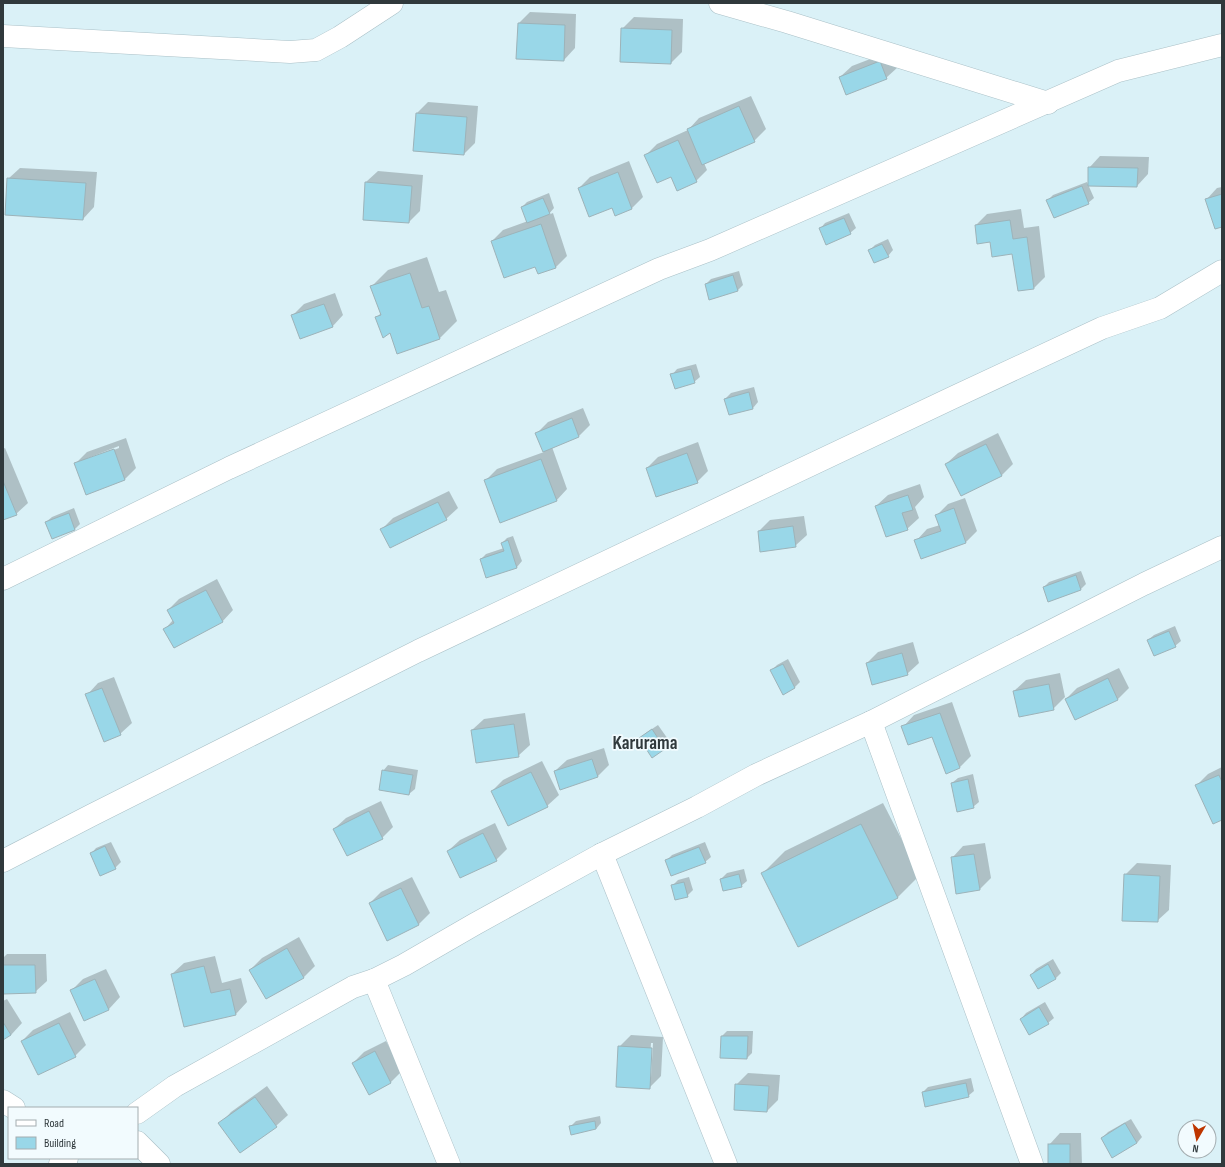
<svg xmlns="http://www.w3.org/2000/svg" width="1225" height="1167" font-family="'Sofia Sans Condensed',sans-serif">
<style>
.shadow{fill:#0003;fill-rule:evenodd}
.building{fill:#99d7e8;stroke:#9db3b9}
.lines{fill:none;stroke-linecap:round;stroke-linejoin:round}
.minor-casing{stroke:#aac0c7;stroke-width:23}
.minor{stroke:#fff;stroke-width:22}
.labels{text-anchor:middle;dominant-baseline:central;stroke-width:3.5;stroke-linejoin:round;paint-order:stroke}
.district-label{font-size:19px;font-weight:bold;fill:#30393c;stroke:#f2fbfe}
</style>
<rect width="100%" height="100%" fill="#daf1f7"/>
<!-- shadow -->
<g class="shadow">
<path d="M530,12L576,14L575,48L564,60L519,23Z"/>
<path d="M634,17L683,19L682,52L671,63L622,29Z"/>
<path d="M891,51L898,67L886,78L840,77L852,66Z"/>
<path d="M751,96L766,129L754,141L704,163L707,170L696,181L672,176L646,155L657,144L688,130L699,118Z"/>
<path d="M428,102L478,106L475,143L464,154L417,113Z"/>
<path d="M1100,156L1149,157L1148,174L1137,186L1089,168Z"/>
<path d="M629,161L643,197L632,208L615,215L612,207L579,188L590,177Z"/>
<path d="M20,168L97,172L94,207L83,219L8,179Z"/>
<path d="M378,171L423,175L420,211L409,222L366,182Z"/>
<path d="M1087,182L1094,198L1088,203L1048,200L1053,195Z"/>
<path d="M1222,187V226L1206,200L1217,188Z"/>
<path d="M549,193L554,208L548,215L553,213L567,256L556,267L539,273L536,266L492,241L503,230L528,221L522,207L527,202Z"/>
<path d="M1021,209L1024,228L1039,226L1045,277L1034,288L1018,290L1013,253L991,241L976,225L987,214Z"/>
<path d="M849,213L856,228L850,233L820,229L825,223Z"/>
<path d="M888,239L893,250L888,256L870,250L875,245Z"/>
<path d="M427,257L439,292L446,290L457,321L440,338L398,353L390,332L377,317L381,313L371,287L388,270Z"/>
<path d="M739,271L743,285L738,290L706,284L711,279Z"/>
<path d="M335,293L343,315L332,327L292,316L304,304Z"/>
<path d="M696,364L700,377L694,382L672,375L677,369Z"/>
<path d="M754,387L758,402L753,408L730,414L725,399L731,393Z"/>
<path d="M583,408L590,425L579,436L552,447L567,489L556,501L485,481L497,469L544,452L536,434L548,422Z"/>
<path d="M998,433L1013,464L1002,475L962,495L946,464L958,453Z"/>
<path d="M126,438L136,468L125,479L86,493L75,464L87,452ZM119,446V448L88,460V458Z"/>
<path d="M698,442L708,471L697,482L647,468L658,457Z"/>
<path d="M5,448L28,503L16,514L3,519V449Z"/>
<path d="M920,484L924,497L915,507L919,518L907,529L876,506L888,495Z"/>
<path d="M449,491L458,508L446,519L382,529L393,518Z"/>
<path d="M965,498L977,531L966,542L922,558L916,541L927,529L940,525L937,515L948,504Z"/>
<path d="M74,508L80,524L75,529L53,538L46,522L52,517Z"/>
<path d="M804,516L807,535L795,546L759,531L770,520Z"/>
<path d="M513,536L522,561L517,567L481,559L486,554L504,548L502,543L507,538Z"/>
<path d="M1081,571L1086,584L1081,589L1048,600L1044,587L1049,582Z"/>
<path d="M217,579L233,610L222,622L165,629L173,620L168,610L179,599Z"/>
<path d="M1175,626L1181,641L1175,646L1148,640L1154,635Z"/>
<path d="M913,642L919,663L907,674L867,663L878,652Z"/>
<path d="M788,659L800,682L794,688L772,670L777,665Z"/>
<path d="M1119,668L1129,688L1118,699H1066L1077,688Z"/>
<path d="M1060,673L1065,697L1053,709L1014,691L1026,680Z"/>
<path d="M114,677L132,723L120,734L87,695L98,683Z"/>
<path d="M952,702L971,756L960,767L946,772L933,736L903,727L914,715Z"/>
<path d="M525,713L530,745L518,756L472,730L484,719Z"/>
<path d="M658,725L670,742L665,748L652,756L640,738L646,733Z"/>
<path d="M604,748L609,765L598,776L561,789L555,771L567,760Z"/>
<path d="M542,761L559,795L547,806L492,791L503,780Z"/>
<path d="M388,765L418,770L415,789L409,794L383,771Z"/>
<path d="M1222,767V819L1197,785L1208,774Z"/>
<path d="M973,774L979,802L973,807L952,783L958,778Z"/>
<path d="M381,801L393,827L382,838L334,829L346,818Z"/>
<path d="M883,803L920,875L897,898L762,874L785,851Z"/>
<path d="M495,823L507,849L496,860L448,851L460,840Z"/>
<path d="M111,842L121,862L115,868L91,854L96,848Z"/>
<path d="M705,842L711,857L705,862L666,861L672,855Z"/>
<path d="M985,843L991,878L980,889L952,858L963,846Z"/>
<path d="M1137,863L1171,865L1169,910L1157,921L1125,875Z"/>
<path d="M744,869L747,881L741,886L721,879L727,873Z"/>
<path d="M412,877L430,913L419,924L387,939L370,903L381,892Z"/>
<path d="M689,877L693,890L687,896L672,886L678,880Z"/>
<path d="M299,937L315,966L304,977L266,998L250,970L262,958Z"/>
<path d="M7,954H46L47,981L35,992L3,993V958Z"/>
<path d="M215,956L222,983L241,978L247,1002L236,1014L185,1026L172,974L184,963Z"/>
<path d="M1053,959L1061,973L1056,978L1038,988L1031,975L1036,969Z"/>
<path d="M106,969L120,997L109,1009L85,1019L71,991L83,979Z"/>
<path d="M7,999L22,1023L11,1035L3,1039V1001Z"/>
<path d="M1045,1002L1054,1018L1048,1023L1021,1019L1026,1013Z"/>
<path d="M70,1012L86,1045L75,1056L22,1041L33,1030Z"/>
<path d="M727,1031H753L752,1053L747,1058L722,1036Z"/>
<path d="M631,1035L663,1037L661,1076L649,1088L619,1047ZM651,1043H653L651,1077H649Z"/>
<path d="M386,1041L402,1071L391,1082L369,1093L353,1063L364,1052Z"/>
<path d="M748,1073L780,1075L778,1100L767,1111L735,1109L736,1085Z"/>
<path d="M971,1078L974,1091L968,1096L923,1092L928,1087Z"/>
<path d="M267,1086L288,1115L276,1126L241,1152L220,1124L231,1112Z"/>
<path d="M600,1116L601,1123L596,1129L570,1127L576,1121Z"/>
<path d="M1131,1119L1142,1137L1137,1143L1102,1138L1108,1132Z"/>
<path d="M1060,1133H1081L1082,1164H1049V1145Z"/>
</g>
<!-- building -->
<g class="building">
<path d="M518,23L565,25L564,61L516,59Z"/>
<path d="M621,28L672,30L671,64L620,62Z"/>
<path d="M880,61L887,79L846,95L839,77Z"/>
<path d="M739,106L755,142L702,165L687,129Z"/>
<path d="M416,113L467,117L464,155L413,151Z"/>
<path d="M678,140L697,182L677,191L671,177L657,183L644,155Z"/>
<path d="M1088,167L1138,168L1137,187L1088,186Z"/>
<path d="M618,172L632,209L615,216L612,208L589,217L578,188Z"/>
<path d="M7,178L86,183L83,220L5,215Z"/>
<path d="M365,182L412,186L409,223L363,220Z"/>
<path d="M1082,186L1089,204L1054,218L1046,200Z"/>
<path d="M1222,194V227L1215,229L1205,199Z"/>
<path d="M543,198L550,214L527,223L521,207Z"/>
<path d="M844,218L851,234L826,245L819,228Z"/>
<path d="M1010,220L1013,239L1027,237L1034,289L1018,291L1012,254L992,257L990,242L977,244L975,225Z"/>
<path d="M541,224L556,268L538,274L535,267L504,278L491,241Z"/>
<path d="M882,244L889,257L874,263L868,250Z"/>
<path d="M410,273L422,308L429,306L440,339L397,354L390,333L383,338L375,317L381,315L370,286Z"/>
<path d="M733,275L738,291L709,300L705,284Z"/>
<path d="M324,304L333,327L300,339L291,315Z"/>
<path d="M691,369L695,383L675,389L670,374Z"/>
<path d="M749,392L753,409L729,415L724,399Z"/>
<path d="M572,418L579,437L543,452L535,433Z"/>
<path d="M986,444L1002,476L961,496L945,464Z"/>
<path d="M114,449L125,480L86,495L74,463Z"/>
<path d="M687,453L698,483L656,497L646,468Z"/>
<path d="M541,459L557,501L500,523L484,480Z"/>
<path d="M3,481L17,515L3,520Z"/>
<path d="M908,495L913,510L902,513L908,530L886,537L875,506Z"/>
<path d="M438,502L447,520L390,548L380,529Z"/>
<path d="M954,508L966,543L921,559L914,540L941,531L935,515Z"/>
<path d="M69,513L75,530L52,539L45,522Z"/>
<path d="M793,526L796,547L760,552L758,531Z"/>
<path d="M508,540L517,568L486,578L480,559L504,551L501,543Z"/>
<path d="M1076,575L1081,590L1048,602L1043,587Z"/>
<path d="M206,590L223,622L174,648L163,629L174,623L167,610Z"/>
<path d="M1169,631L1176,647L1154,656L1147,640Z"/>
<path d="M902,653L908,675L872,685L866,663Z"/>
<path d="M783,664L795,688L783,695L770,670Z"/>
<path d="M1108,678L1118,700L1075,720L1065,699Z"/>
<path d="M1049,684L1054,710L1019,717L1013,691Z"/>
<path d="M102,688L121,735L104,742L85,694Z"/>
<path d="M940,713L960,768L946,774L932,737L908,745L901,726Z"/>
<path d="M514,724L519,757L476,763L471,730Z"/>
<path d="M652,729L665,749L652,758L639,738Z"/>
<path d="M592,759L598,777L560,790L554,771Z"/>
<path d="M382,770L413,775L409,795L379,790Z"/>
<path d="M531,772L548,807L508,826L491,791Z"/>
<path d="M1219,775L1222,782V820L1213,824L1195,785Z"/>
<path d="M968,779L974,808L957,812L951,783Z"/>
<path d="M369,811L383,839L347,856L333,829Z"/>
<path d="M861,824L898,898L798,947L761,873Z"/>
<path d="M483,833L497,861L460,878L447,851Z"/>
<path d="M105,846L116,869L100,876L90,853Z"/>
<path d="M699,847L706,863L671,876L665,860Z"/>
<path d="M974,854L980,890L956,894L951,857Z"/>
<path d="M739,874L742,887L723,891L720,879Z"/>
<path d="M1124,874L1160,876L1158,922L1122,921Z"/>
<path d="M684,882L688,897L675,900L671,885Z"/>
<path d="M401,888L419,925L387,941L369,903Z"/>
<path d="M287,948L304,978L266,999L249,970Z"/>
<path d="M1048,964L1056,979L1038,989L1030,975Z"/>
<path d="M3,965H35L36,993L3,994Z"/>
<path d="M204,966L211,993L230,989L236,1015L184,1027L171,974Z"/>
<path d="M95,979L109,1010L84,1021L70,990Z"/>
<path d="M1039,1007L1049,1024L1029,1035L1020,1019Z"/>
<path d="M3,1022L11,1035L3,1040Z"/>
<path d="M59,1023L76,1057L38,1075L21,1041Z"/>
<path d="M721,1036H748L747,1059L720,1058Z"/>
<path d="M618,1046L652,1048L650,1089L616,1087Z"/>
<path d="M375,1051L391,1083L369,1095L352,1063Z"/>
<path d="M966,1083L969,1097L925,1107L922,1092Z"/>
<path d="M735,1084L769,1086L767,1112L734,1110Z"/>
<path d="M255,1097L277,1127L240,1153L218,1123Z"/>
<path d="M595,1121L596,1129L571,1135L569,1126Z"/>
<path d="M1125,1123L1137,1143L1112,1158L1101,1138Z"/>
<rect x="1048" y="1144" width="22" height="20"/>
</g>
<g class="lines">
<defs>
<g id="minor">
<path d="M720,3L787,22L1048,103"/>
<path d="M3,36L290,52L316,50L340,37L392,3"/>
<path d="M3,579L229,468L659,269L710,250L1118,71L1222,45"/>
<path d="M871,722L1032,1164"/>
<path d="M602,854L726,1164"/>
<path d="M3,861L92,815L418,651L952,398L1102,328L1160,308L1222,271"/>
<path d="M374,980L449,1164"/>
<path d="M3,1101L14,1108"/>
<path d="M137,1113L175,1086L353,987L374,980L404,965L475,924L602,854L697,807L756,775L871,722L1144,584L1222,547"/>
<path d="M137,1142L159,1164"/>
<path d="M60,1164L67,1158"/>
</g>
</defs>
<!-- minor casing -->
<use href="#minor" class="minor-casing"/>
<!-- minor -->
<use href="#minor" class="minor"/>
</g>
<g class="labels">
<!-- district labels -->
<g class="district-label">
<text x="645" y="743">Karurama</text>
</g>
</g>
<!-- border -->
<rect width="1225" height="1167" fill="none" stroke="#30393c" stroke-width="8"/>
<!-- legend -->
<rect x="8" y="1107" width="130" height="52" fill="#f2fbfe" stroke="#a4adb0"/>
<rect x="16" y="1120" width="20" height="6" fill="#ffffff" stroke="#a4adb0"/>
<text x="44" y="1127" font-size="12" fill="#30393c">Road</text>
<rect x="16" y="1137" width="20" height="12" fill="#99d7e8" stroke="#a4adb0"/>
<text x="44" y="1147" font-size="12" fill="#30393c">Building</text>
<!-- north arrow -->
<g transform="translate(1197 1139) rotate(189)"><circle r="19" fill="#f2fbfe" stroke="#a4adb0"/>
<path d="M0-3L7 15L0 10L-7 15Z" fill="#be3600"/>
<text y="-6" font-size="11" font-weight="bold" text-anchor="middle" fill="#30393c">N</text>
</g>
</svg>
